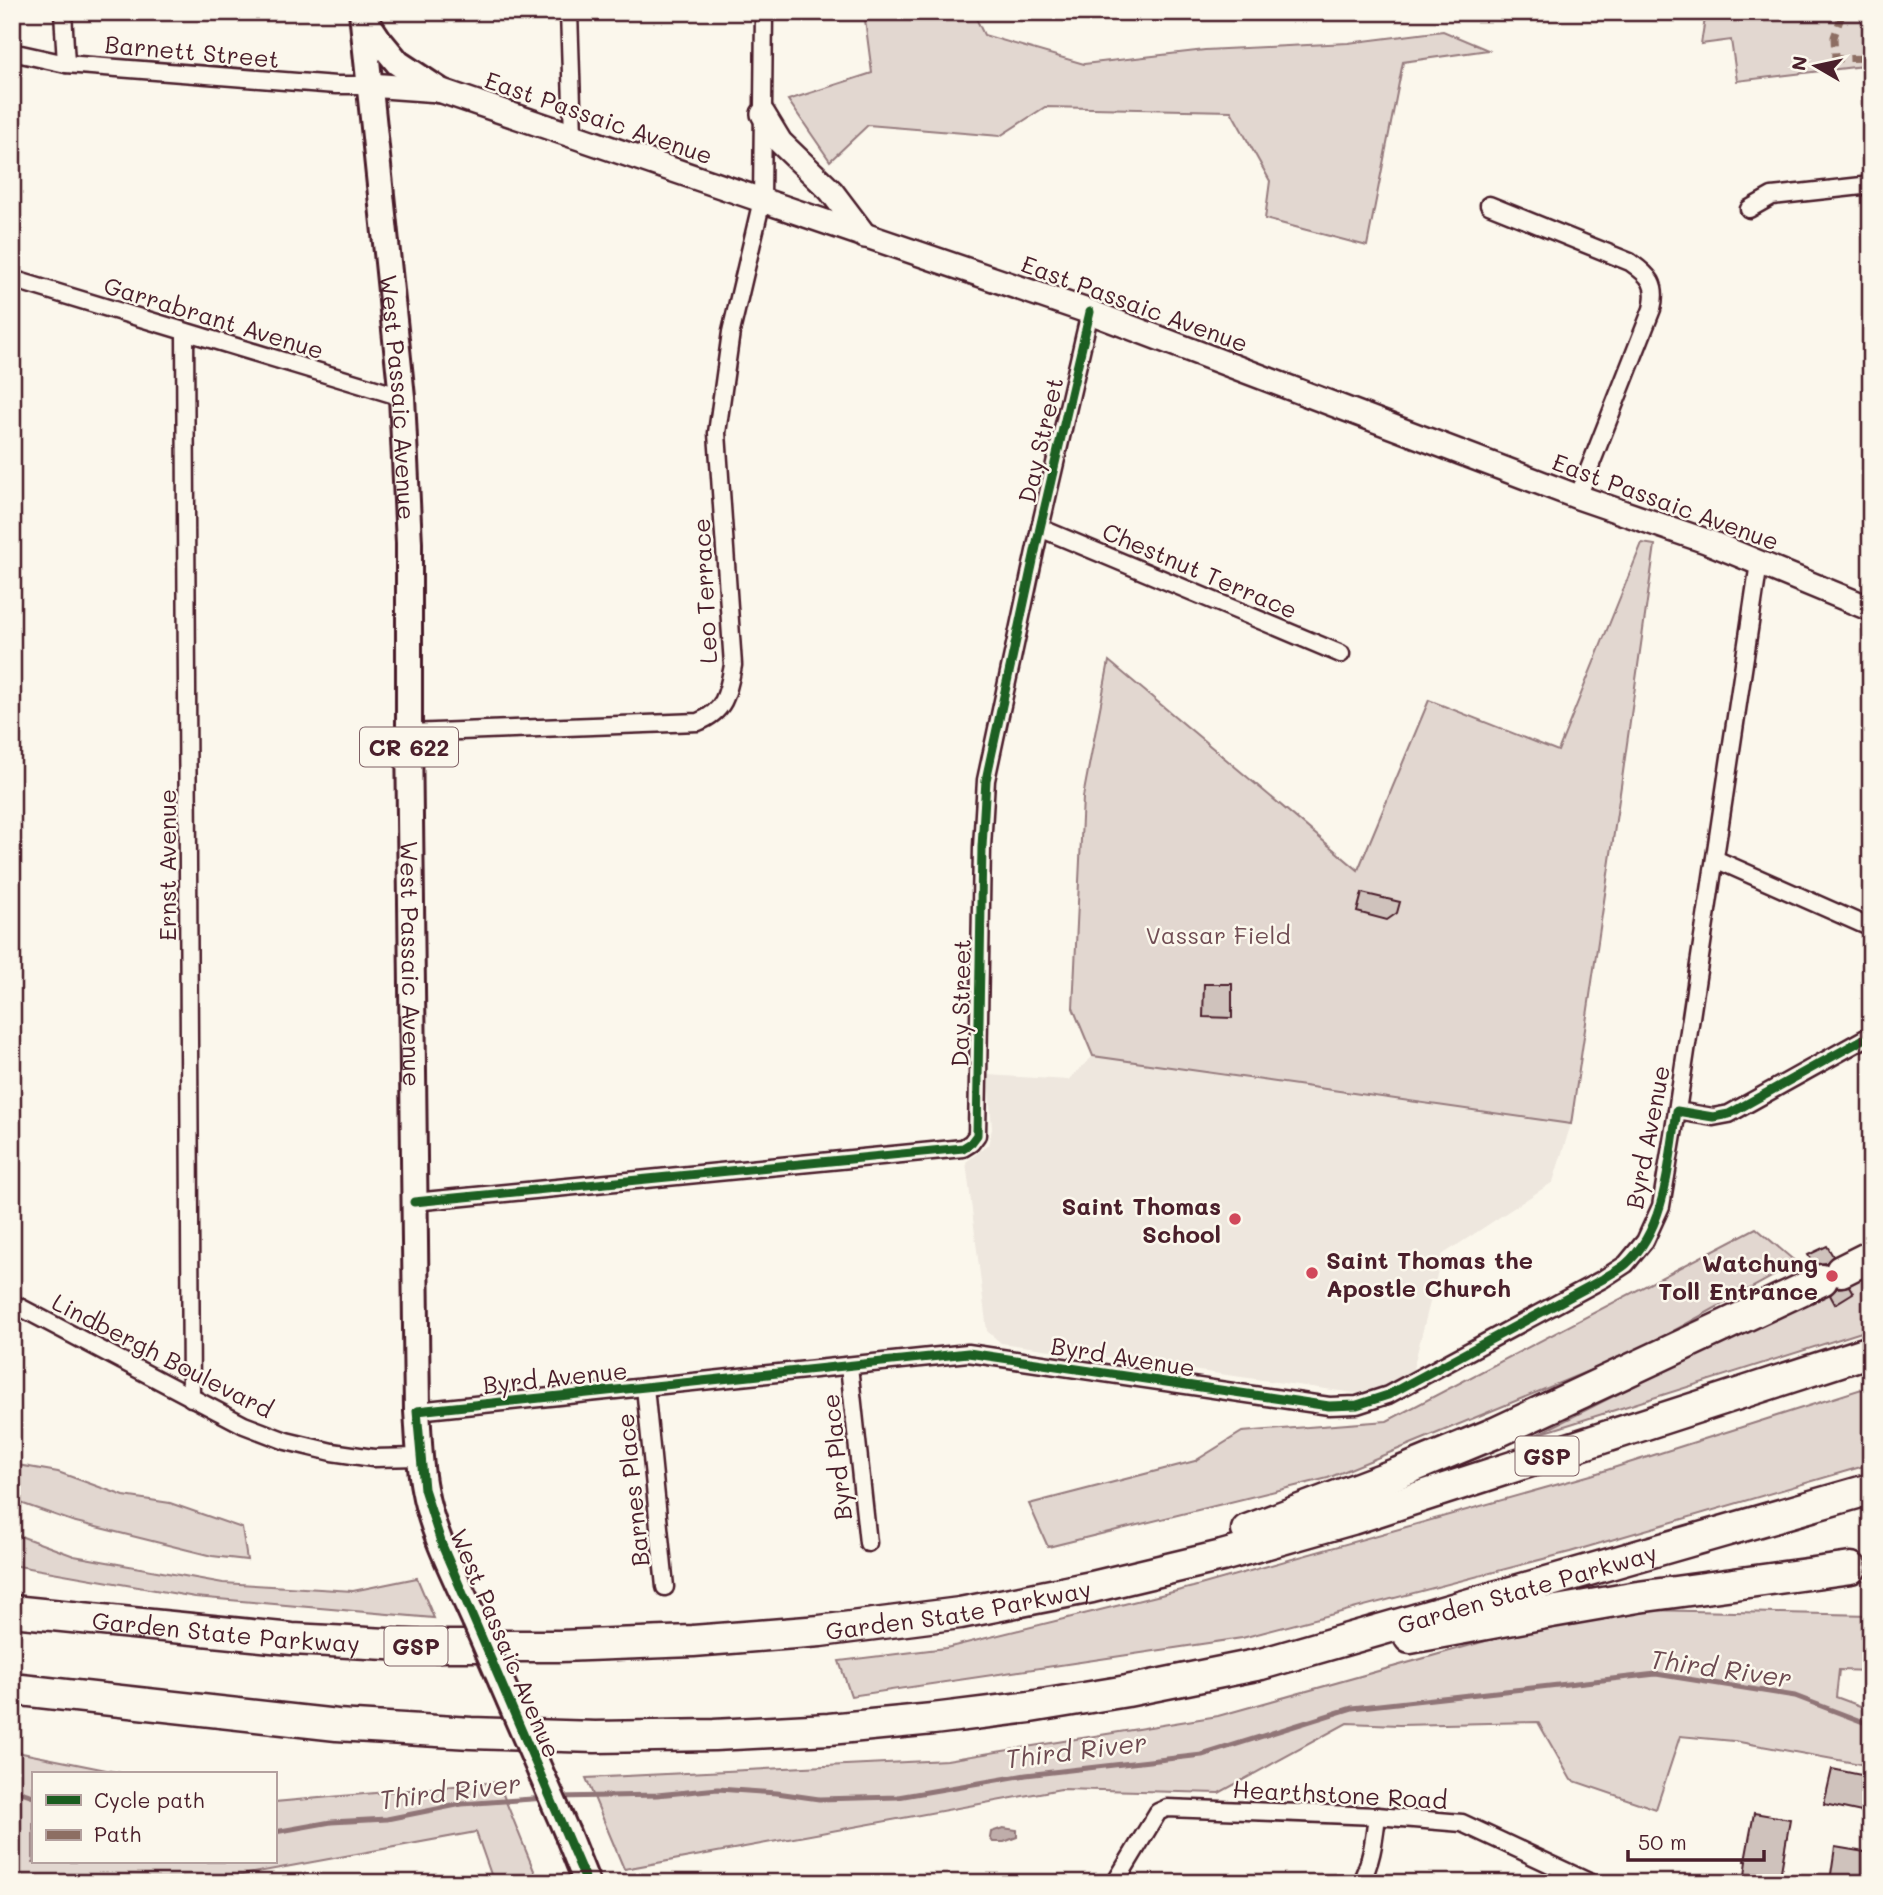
<svg xmlns="http://www.w3.org/2000/svg" width="1883" height="1895" font-family="Mali,sans-serif">
<style>
.built{fill:#eee7de}
.green{fill:#e2d7d0;stroke:#967b7e;stroke-width:2}
.water{fill:#bfadaa;stroke:#907477;stroke-width:2}
.lines{fill:none;stroke-linecap:round;stroke-linejoin:round}
.stream{stroke:#907477;stroke-width:5}
.building{fill:#cfc2bc;stroke:#4a1f2b;stroke-width:2}
.street-casing{stroke:#4a1f2b;stroke-width:21}
.secondary-casing{stroke:#4a1f2b;stroke-width:28}
.primary-casing{stroke:#4a1f2b;stroke-width:30}
.highway-casing{stroke:#4a1f2b;stroke-width:35}
.street{stroke:#fbf7ec;stroke-width:16}
.secondary{stroke:#fbf7ec;stroke-width:23}
.primary{stroke:#fbf7ec;stroke-width:24}
.highway{stroke:#fbf7ec;stroke-width:30}
.primary-bridge-casing{stroke:#4a1f2b;stroke-width:30;stroke-linecap:butt}
.primary-bridge{stroke:#fbf7ec;stroke-width:24}
.quiet{stroke:#8d6e63;stroke-width:7;stroke-dasharray:14 7;stroke-linecap:butt}
.cycleway-casing{stroke:#fbf7ec;stroke-width:13}
.cycleway{stroke:#1b5e20;stroke-width:9}
.poi-dot{fill:#d1495b;stroke:#fbf7ec;stroke-width:2.5}
.labels{text-anchor:middle;dominant-baseline:central;stroke-width:5;stroke-linejoin:round;paint-order:stroke}
.shield{fill:#fbf7ec;stroke:#7f6065;stroke-width:2}
.shield-label{font-size:23px;font-weight:bold;fill:#4a1f2b}
.street-label{font-size:24px;fill:#4a1f2b;stroke:#fbf7ec}
.park-label{font-size:24px;fill:#704d54;stroke:#fbf7ec}
.poi-label{font-size:24px;font-weight:bold;fill:#4a1f2b;stroke:#fbf7ec;text-anchor:end}
.water-label{font-size:26px;font-style:italic;fill:#6d4a51;stroke:#fbf7ec}
</style>
<rect width="100%" height="100%" fill="#fbf7ec"/>
<filter id="ink" filterUnits="userSpaceOnUse"><feTurbulence type="fractalNoise" baseFrequency=".0143" numOctaves="2"/><feDisplacementMap in="SourceGraphic" scale="14" xChannelSelector="R" yChannelSelector="G"/><feConvolveMatrix kernelMatrix="1 2 1 2 8 2 1 2 1" color-interpolation-filters="sRGB"/></filter>
<g filter="url(#ink)">
<!-- built -->
<path class="built" d="M1093,1056L1571,1124L1553,1182L1442,1255L1412,1373L1368,1395L1001,1343L987,1331L966,1162L988,1145L992,1129L988,1075L1068,1080Z"/>
<!-- green -->
<g class="green">
<path d="M864,12H973L984,35L1084,64L1205,50L1348,43L1443,31L1488,50L1403,62L1367,246L1265,219L1270,181L1231,111L1045,107L1000,136L868,125L830,161L788,100L872,73Z"/>
<path d="M1706,12H1871V65L1737,81L1731,40L1701,44Z"/>
<path d="M1642,543L1655,545L1621,786L1571,1124L1093,1056L1073,1008L1083,797L1109,661L1358,870L1429,700L1558,751Z"/>
<path d="M1756,1228L1797,1263L1637,1351L1328,1478L1048,1547L1029,1504L1195,1461L1242,1432L1387,1421Z"/>
<path d="M1871,1267V1329L1536,1435Z"/>
<path d="M1871,1386V1464L1570,1552L1242,1638L851,1696L839,1661L946,1648L1193,1587L1591,1475Z"/>
<path d="M12,1464L58,1472L124,1496L170,1503L242,1528L247,1560L212,1556L72,1521L12,1500Z"/>
<path d="M12,1533L74,1556L223,1583L353,1591L417,1578L434,1618L195,1597L12,1565Z"/>
<path d="M1605,1609L1871,1615V1671L1839,1670L1836,1697L1871,1710V1766L1734,1741L1680,1736L1656,1809L1571,1780L1538,1722L1399,1725L1347,1723L1219,1793L1061,1789L624,1869L586,1778L947,1760L1218,1716L1571,1617Z"/>
<path d="M12,1751L126,1774H33V1862H275V1802L498,1782L539,1883H494L476,1832L198,1883H12Z"/>
</g>
<!-- water -->
<path class="water" d="M1003,1828L1017,1830V1837L1004,1842H993L990,1838L991,1832Z"/>
<g class="lines">
<!-- stream -->
<g class="stream">
<path d="M12,1789L33,1796"/>
<path d="M559,1797L657,1795L718,1789L777,1793L819,1799L898,1797L1026,1775L1202,1755L1352,1708L1656,1674L1795,1696L1871,1725"/>
<path d="M275,1832L331,1822L387,1819L462,1804L546,1798"/>
</g>
</g>
<!-- building -->
<g class="building">
<path d="M1362,893L1400,902L1397,913L1387,920L1357,912Z"/>
<path d="M1204,984H1232V1018L1203,1017Z"/>
<path d="M1827,1246L1833,1256L1826,1263L1814,1265L1808,1255Z"/>
<path d="M1849,1286L1853,1293L1835,1304L1830,1295L1837,1288Z"/>
<path d="M1832,1769L1871,1777V1814L1824,1804Z"/>
<path d="M1754,1813L1790,1819L1779,1883H1744L1747,1861H1745Z"/>
<path d="M1835,1847L1871,1853L1867,1883H1832V1881H1830Z"/>
</g>
<g class="lines">
<defs>
<g id="street">
<path d="M63,12L66,64"/>
<path d="M569,12L573,135"/>
<path d="M12,52L66,64L336,85H369"/>
<path d="M1489,205L1630,262C1650,276 1658,284 1652,309L1578,497"/>
<path d="M1749,209L1772,196L1871,185"/>
<path d="M12,279L402,397"/>
<path d="M185,332L191,1398"/>
<path d="M1040,528L1341,654"/>
<path d="M409,733L698,722C726,711 728,692 733,665L717,433L731,332L762,200L764,12"/>
<path d="M1715,859L1871,928"/>
<path d="M1677,1111L1713,1117L1729,1114L1871,1035"/>
<path d="M414,1202L963,1148L971,1143L977,1135L982,847L986,780L1040,528L1090,312"/>
<path d="M12,1303L244,1425L286,1441L332,1452L373,1458L420,1457"/>
<path d="M849,1366L868,1543"/>
<path d="M645,1387L665,1587"/>
<path d="M417,1411L968,1353L1329,1406L1357,1405L1388,1395L1603,1279L1626,1264L1645,1241L1661,1206L1677,1111L1759,563"/>
<path d="M1115,1883L1158,1812L1167,1808L1377,1816L1462,1823L1591,1883"/>
<path d="M1360,1883C1372,1862 1374,1840 1377,1816"/>
</g>
<g id="secondary">
<path d="M369,85L439,90L1090,312L1578,497L1706,541L1871,609"/>
<path d="M763,114L780,142L831,191L865,236"/>
</g>
<g id="primary">
<path id="s1" d="M362,12L402,397L409,543V733L417,1411C419,1437 419,1463 424,1488C432,1534 456,1578 475,1621"/>
<path d="M365,19L379,40L398,63L439,90"/>
<path d="M567,1833L587,1883"/>
</g>
<g id="highway">
<path d="M1841,1271L1871,1256"/>
<path d="M1247,1530L1398,1473L1495,1433L1822,1280"/>
<path id="s2" d="M12,1611L292,1639L425,1646H560L693,1641L820,1631L960,1613L1092,1587L1222,1556L1352,1519L1871,1351"/>
<path d="M1410,1638L1551,1612L1638,1597L1851,1568"/>
<path id="s3" d="M12,1689L337,1725L471,1733L595,1737L714,1735L829,1729L933,1719L1030,1707L1127,1691L1261,1664L1871,1489"/>
</g>
</defs>
<!-- street casing -->
<use href="#street" class="street-casing"/>
<!-- secondary casing -->
<use href="#secondary" class="secondary-casing"/>
<!-- primary casing -->
<use href="#primary" class="primary-casing"/>
<!-- highway casing -->
<use href="#highway" class="highway-casing"/>
<!-- street -->
<use href="#street" class="street"/>
<!-- secondary -->
<use href="#secondary" class="secondary"/>
<!-- primary -->
<use href="#primary" class="primary"/>
<!-- highway -->
<use href="#highway" class="highway"/>
<defs>
<path id="primary-bridge" d="M475,1621L567,1833"/>
</defs>
<!-- primary-bridge casing -->
<use href="#primary-bridge" class="primary-bridge-casing"/>
<!-- primary-bridge -->
<use href="#primary-bridge" class="primary-bridge"/>
<!-- quiet -->
<path class="quiet" d="M1843,12L1834,37L1835,59L1871,58"/>
<defs>
<g id="cycleway">
<path d="M414,1202L963,1148L971,1143L977,1135L982,847L986,780L1040,528L1090,312"/>
<path d="M587,1883L442,1545L424,1489L417,1411L968,1353L1329,1406L1357,1405L1388,1395L1603,1279C1610,1274 1619,1270 1626,1264C1666,1229 1669,1161 1677,1111L1713,1117L1729,1114L1871,1035"/>
</g>
</defs>
<!-- cycleway casing -->
<use href="#cycleway" class="cycleway-casing"/>
<!-- cycleway -->
<use href="#cycleway" class="cycleway"/>
</g>
</g>
<!-- markers -->
<g class="poi-dot">
<circle cx="1235" cy="1219" r="7"/>
<circle cx="1312" cy="1273" r="7"/>
<circle cx="1832" cy="1276" r="7"/>
</g>
<g class="labels">
<!-- shield labels -->
<g class="shield">
<rect x="360" y="727.5" width="98" height="39" rx="5"/>
<rect x="1515.5" y="1436.5" width="63" height="39" rx="5"/>
<rect x="384.5" y="1626.5" width="63" height="39" rx="5"/>
</g>
<g class="shield-label">
<text x="409" y="747">CR 622</text>
<text x="1547" y="1456">GSP</text>
<text x="416" y="1646">GSP</text>
</g>
<!-- street labels -->
<g class="street-label">
<text transform="translate(192 51) rotate(5)">Barnett Street</text>
<text transform="translate(599 117) rotate(19)">East Passaic Avenue</text>
<text transform="translate(1135 303) rotate(20)">East Passaic Avenue</text>
<text transform="translate(214 317) rotate(17)">Garrabrant Avenue</text>
<text stroke="none"><textPath href="#s1" startOffset="387">West Passaic Avenue</textPath></text>
<text transform="translate(1040 440) rotate(-77)">Day Street</text>
<text transform="translate(1666 501) rotate(20)">East Passaic Avenue</text>
<text transform="translate(1200 570) rotate(23)">Chestnut Terrace</text>
<text transform="translate(704 591) rotate(-93)">Leo Terrace</text>
<text transform="translate(166 865) rotate(-90)">Ernst Avenue</text>
<text stroke="none"><textPath href="#s1" startOffset="954">West Passaic Avenue</textPath></text>
<text transform="translate(960 1003) rotate(-89)">Day Street</text>
<text transform="translate(1647 1137) rotate(-79)">Byrd Avenue</text>
<text transform="translate(163 1355) rotate(27)">Lindbergh Boulevard</text>
<text transform="translate(1123 1356) rotate(9)">Byrd Avenue</text>
<text transform="translate(555 1377) rotate(-6)">Byrd Avenue</text>
<text transform="translate(836 1457) rotate(-96)">Byrd Place</text>
<text transform="translate(632 1490) rotate(-96)">Barnes Place</text>
<text stroke="none"><textPath href="#s3" startOffset="1533">Garden State Parkway</textPath></text>
<text stroke="none"><textPath href="#s2" startOffset="950">Garden State Parkway</textPath></text>
<text stroke="none"><textPath href="#s2" startOffset="215">Garden State Parkway</textPath></text>
<text transform="translate(506 1643) rotate(67)">West Passaic Avenue</text>
<text transform="translate(1340 1794) rotate(3)">Hearthstone Road</text>
</g>
<!-- park labels -->
<g class="park-label">
<text x="1218" y="934">Vassar Field</text>
</g>
<!-- poi labels -->
<g class="poi-label">
<text x="1221" y="1205">Saint Thomas<tspan x="1221" dy="28">School</tspan></text>
<text x="1326" y="1259" text-anchor="start">Saint Thomas the<tspan x="1326" dy="28">Apostle Church</tspan></text>
<text x="1818" y="1262">Watchung<tspan x="1818" dy="28">Toll Entrance</tspan></text>
</g>
<!-- water labels -->
<g class="water-label">
<text transform="translate(1721 1668) rotate(8)">Third River</text>
<text transform="translate(1076 1750) rotate(-7)">Third River</text>
<text transform="translate(450 1791) rotate(-7)">Third River</text>
</g>
</g>
<!-- margin -->
<rect width="1883" height="1895" fill="none" stroke="#fbf7ec" stroke-width="42"/>
<rect x="21" y="21" width="1841" height="1853" fill="none" stroke="#4a1f2b" stroke-width="2.5" filter="url(#ink)"/>
<!-- legend -->
<rect x="32" y="1772" width="245" height="91" fill="#fbf7ec" stroke="#b4a19f" stroke-width="2"/>
<rect x="46" y="1795" width="35" height="10" fill="#1b5e20" stroke="#b4a19f" stroke-width="2"/>
<text x="94" y="1808" font-size="21" fill="#4a1f2b">Cycle path</text>
<rect x="46" y="1830" width="35" height="10" fill="#8d6e63" stroke="#b4a19f" stroke-width="2"/>
<text x="94" y="1842" font-size="21" fill="#4a1f2b">Path</text>
<!-- north arrow -->
<g transform="translate(1816 66) rotate(279)" stroke="#fbf7ec" stroke-width="5" paint-order="stroke">
<path d="M0-5L12 26L0 18L-12 26Z" fill="#4a1f2b"/>
<text y="-10" font-size="19" font-weight="bold" text-anchor="middle" fill="#4a1f2b">N</text>
</g>
<!-- scale -->
<path d="M1628 1850v10h136v-10" fill="none" stroke="#4a1f2b" stroke-width="3.5"/>
<text x="1638" y="1850" font-size="21" fill="#4a1f2b" stroke="#fbf7ec" stroke-width="5" paint-order="stroke">50 m</text>
</svg>
